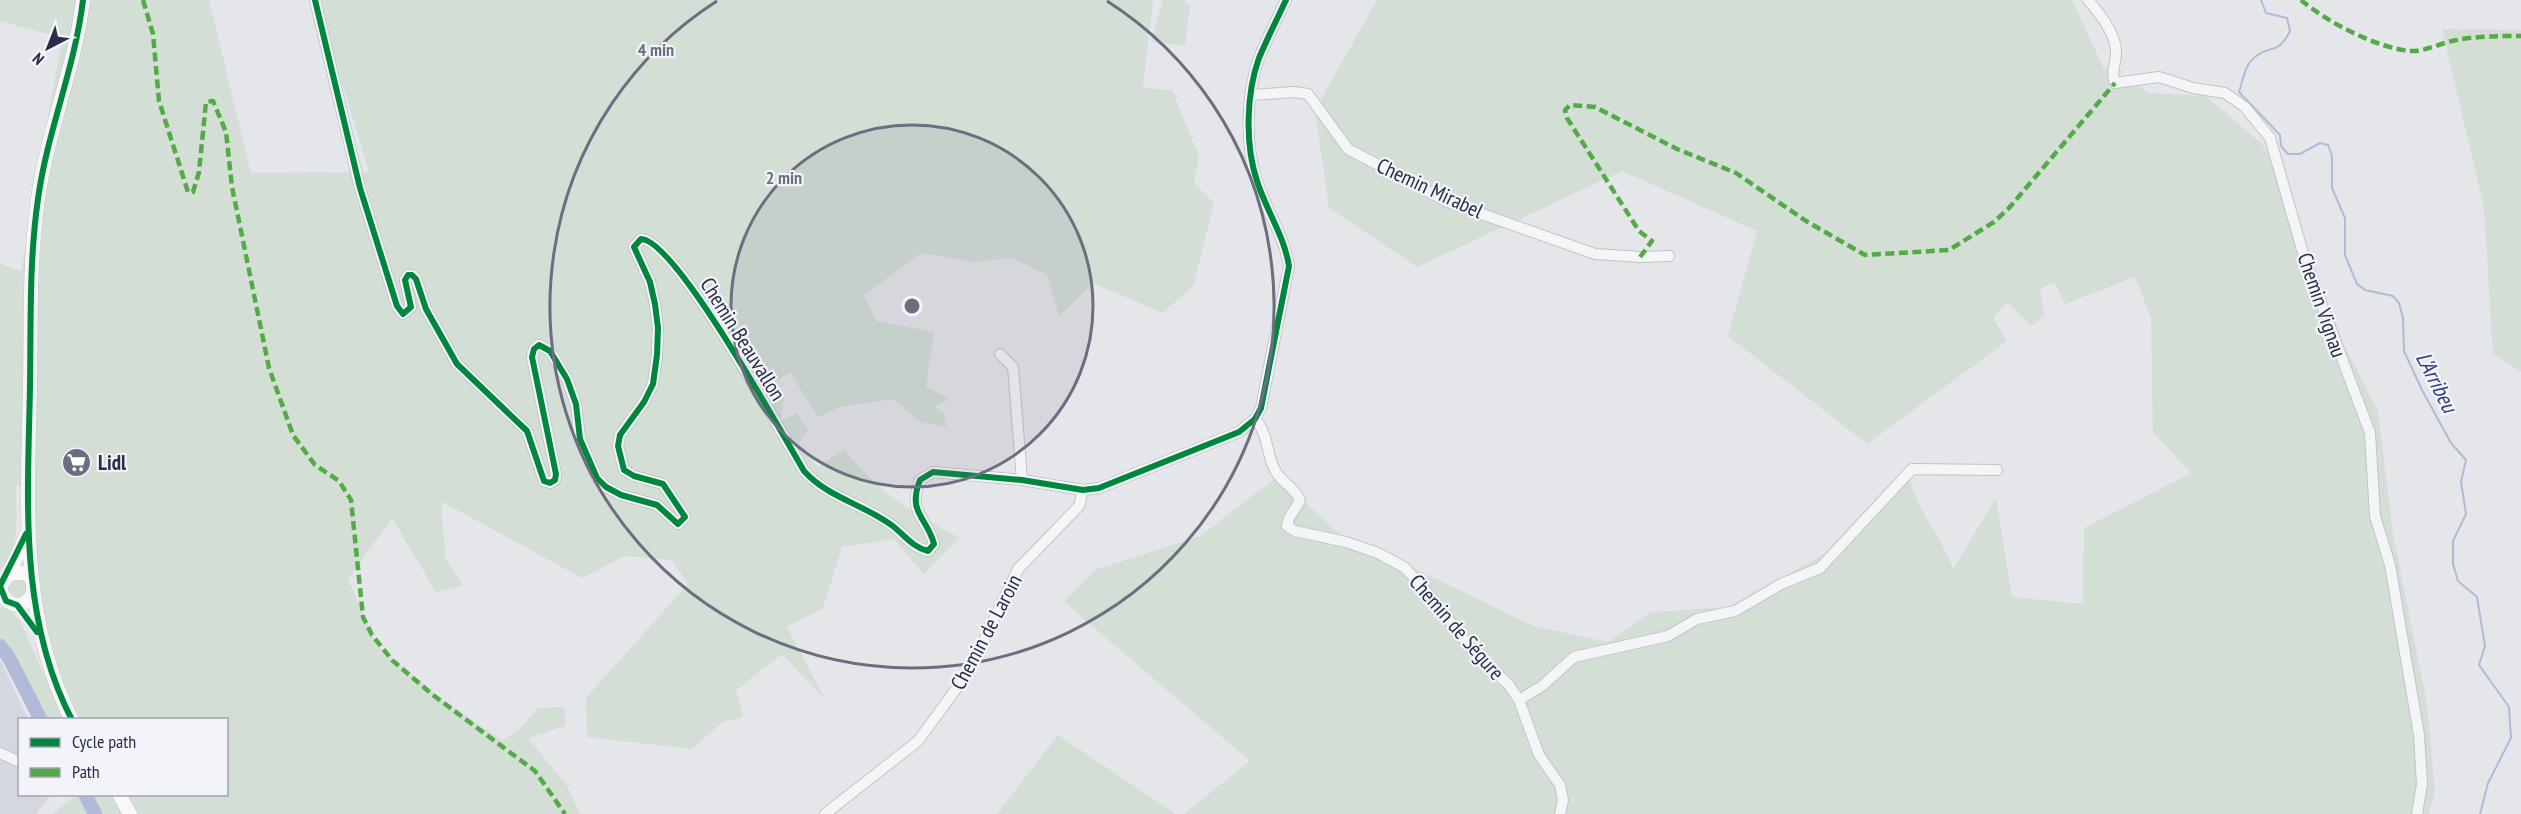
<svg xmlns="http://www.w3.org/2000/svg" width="2521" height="814" font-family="'PT Sans Narrow',sans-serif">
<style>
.built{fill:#d5d7e0}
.green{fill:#d3ded5}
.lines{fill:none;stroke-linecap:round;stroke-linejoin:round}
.stream{stroke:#b1bbd7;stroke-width:2}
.river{stroke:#b1bbd7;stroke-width:14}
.minor-casing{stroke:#c2c3c8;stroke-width:12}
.major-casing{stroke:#c1c3c8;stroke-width:15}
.minor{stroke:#f4f5f7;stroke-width:10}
.major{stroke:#f8f8f8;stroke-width:14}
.quiet{stroke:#53ab47;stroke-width:4.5;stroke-dasharray:9 4.5;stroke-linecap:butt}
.cycleway-casing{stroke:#f3f4f9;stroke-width:10}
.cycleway{stroke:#00873e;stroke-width:6}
.ring{fill:none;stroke:#6b6e80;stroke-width:3}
.labels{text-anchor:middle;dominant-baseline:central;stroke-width:4.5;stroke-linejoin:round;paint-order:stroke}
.street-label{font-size:21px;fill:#292d47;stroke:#f3f4f9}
.poi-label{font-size:21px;font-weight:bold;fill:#292d47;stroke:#f3f4f9;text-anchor:start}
.water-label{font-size:22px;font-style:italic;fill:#2f417f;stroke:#f3f4f9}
.centre{fill:#6b6e80;stroke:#f3f4f9;stroke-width:3}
.ring-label{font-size:18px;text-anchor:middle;font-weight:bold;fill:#6b6e80;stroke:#f3f4f9;stroke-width:4.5;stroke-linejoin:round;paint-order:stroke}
</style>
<rect width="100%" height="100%" fill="#e5e6ea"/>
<!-- built -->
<path class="built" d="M0,659L28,719L20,720V794L50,795L36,814H0Z"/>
<!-- green -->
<g class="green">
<path d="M0,0H209L251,173L369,172L317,0H1153L1143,88L1172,90L1199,157L1194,183L1214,203L1193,286L1163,313L1093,283L1059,316L1047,275L1013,258L973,262L921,253L864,295L876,321L934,332L926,387L950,399L934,406L945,415L946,427L921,422L893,399L840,407L818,417L790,372L776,382L784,394L781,421L797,413L808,430L799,443L818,467L844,449C876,491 914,514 960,538L923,574L894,539L842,547L823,608L787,627L826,701L782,654L736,690L743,717L722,722L692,749L587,737L586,698L688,584L672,560L625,556L582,578L441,501L445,557L463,586L436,592L392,518L348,579L377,646L444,701L503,741L524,725L537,708L564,707L565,726L528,738L566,784L580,814H53L76,795L226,794V720L79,719L25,597L11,598L6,588L12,579H23L22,485L16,486C16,515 21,548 0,570V264L21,271L62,38L0,21Z"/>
<path d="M1163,0H1184L1190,7L1185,46L1151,42Z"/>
<path d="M1377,0H2072L2104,69L2150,93L2206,96L2262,144L2280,174L2344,345L2378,411L2393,534L2427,704L2435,791L2429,814H1184L1250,761L1064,602L1095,570L1200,536L1277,477L1350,543L1395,559L1533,626L1608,642L1651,612L1729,607L1824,554L1900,473L1910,478C1916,511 1942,536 1953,569L1996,498L2012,597L2083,604L2084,528L2191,473L2153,432L2151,318L2135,277L2065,304L2055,283L2040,288L2044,316L2031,326L2008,302L1993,317L2007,341L1867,444L1728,336L1757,231L1622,171L1417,267L1329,208L1315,110Z"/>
<path d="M2442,29L2521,30V372L2493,354L2484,207Z"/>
<path d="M0,607L12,612L20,621L64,719H49L15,658L0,639Z"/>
<path d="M1058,735L1176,814H997Z"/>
</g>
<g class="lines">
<!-- stream -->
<path class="stream" d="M2261,0L2266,13L2287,18L2290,31C2278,56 2269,44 2254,58C2244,66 2243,81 2239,92L2280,135L2281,146L2288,154H2300L2320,143L2328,145L2332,156V188L2345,218V255L2357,284L2365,290L2393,296L2399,303L2403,318L2404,351L2422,390L2451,443L2466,460L2461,482L2466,514L2453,541V564L2458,581L2477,597L2485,646L2479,665L2509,707L2511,738L2488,783L2480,814"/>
<!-- river -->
<g class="river">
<path d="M0,646L8,656L41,720"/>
<path d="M85,794L95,814"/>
</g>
<defs>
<g id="minor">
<path d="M315,0L360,188L397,306L403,314L411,307L405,280L408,275H412L416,279L426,309L457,364L527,431L544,481L550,483L555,480L556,474L532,357L534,349L539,345L550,351L567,379L576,404L580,439L597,478L606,487L621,495L657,505L678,524L685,517L663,484L634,476L624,470L618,446L620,435L644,402L653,384L657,355L658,328L655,304L650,282L634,247L641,239C676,240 782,434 804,471C828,498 866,505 894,527C905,536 914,548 928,551L934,544C927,517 907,513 920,480L933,472L1022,480L1083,490L1099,488L1239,432L1255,419L1261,408L1289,266C1284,235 1266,210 1257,181C1245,145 1246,94 1259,58C1267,39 1277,19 1286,0"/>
<path d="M2088,0C2100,14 2114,31 2116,50C2117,62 2110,71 2115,83L2159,77L2193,88L2225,93L2245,107L2270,138L2305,260L2370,433L2375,516L2390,565L2419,735L2422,784L2417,814"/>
<path d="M1252,95L1294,92L1308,94L1348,149L1448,202L1595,254L1640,257L1669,256"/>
<path d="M1000,354L1013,367L1022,480"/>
<path d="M1255,419C1269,434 1266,456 1276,472C1283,484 1295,487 1300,501L1289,518L1287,526L1295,531L1346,542L1378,553L1404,567L1422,586L1474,652L1509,685L1519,700L1539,755L1560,785L1563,800L1560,814"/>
<path d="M1519,700L1542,686L1574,657L1668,636L1697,619L1735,611L1781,584L1820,568L1912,469L1997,470"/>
<path d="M0,753L20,762"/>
<path d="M825,814L918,741L970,670L1018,569L1079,506L1083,490"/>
</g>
<g id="major">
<path d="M9,574L27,533"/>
<path d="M30,577L24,573L9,574L0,586C3,606 22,612 33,594"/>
<path d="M72,720C18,616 28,499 30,386C31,324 29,261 38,199C47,132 75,68 83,0"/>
<path d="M119,794L130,814"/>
</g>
</defs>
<!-- minor casing -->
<use href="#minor" class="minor-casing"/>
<!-- major casing -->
<use href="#major" class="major-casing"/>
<!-- minor -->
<use href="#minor" class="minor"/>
<!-- major -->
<use href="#major" class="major"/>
<!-- quiet -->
<g class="quiet">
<path d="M143,0L153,34L159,101L188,192H193L199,172L206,102L213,101L226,132L232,187L269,368L293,435L315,465L339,481L351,500L363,617L372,635L393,661L433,695L535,771L565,814"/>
<path d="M2301,0C2327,22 2378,49 2412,51C2427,51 2443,42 2457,40C2478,36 2499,36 2521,36"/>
<path d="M1640,257L1652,241L1639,231L1567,118L1565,110L1570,105L1595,107L1677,149L1736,173L1806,221L1865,255L1949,250L1994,222L2009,208L2115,83"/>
</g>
<defs>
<g id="cycleway">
<path d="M315,0L360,188L397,306L403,314L411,307L405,280L408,275H412L416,279L426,309L457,364L527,431L544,481L550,483L555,480L556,474L532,357L534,349L539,345L550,351L567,379L576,404L580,439L597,478L606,487L621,495L657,505L678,524L685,517L663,484L634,476L624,470L618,446L620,435L644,402L653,384L657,355L658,328L655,304L650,282L634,247L641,239C676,240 782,434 804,471C828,498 866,505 894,527C905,536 914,548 928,551L934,544C927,517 907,513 920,480L933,472L1022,480L1083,490L1099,488L1239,432L1255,419L1261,408L1289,266C1284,235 1266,210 1257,181C1245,145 1246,94 1259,58C1267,39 1277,19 1286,0"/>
<path d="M26,534L0,586L6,601L17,605L37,632"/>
<path d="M72,720C18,616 28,499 30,386C31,324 29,261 38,199C47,132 75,68 83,0"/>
</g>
</defs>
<!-- cycleway casing -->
<use href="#cycleway" class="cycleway-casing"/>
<!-- cycleway -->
<use href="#cycleway" class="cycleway"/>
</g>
<!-- distance rings -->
<circle cx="912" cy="306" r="181" fill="#6b6e80" fill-opacity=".12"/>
<g class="ring">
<circle cx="912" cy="306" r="181"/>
<path d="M1107 1A362 362 0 1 1 717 1"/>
</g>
<!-- icons -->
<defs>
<symbol id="supermarket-disc" viewBox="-11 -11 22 22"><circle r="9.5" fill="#6b6e80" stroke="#f3f4f9"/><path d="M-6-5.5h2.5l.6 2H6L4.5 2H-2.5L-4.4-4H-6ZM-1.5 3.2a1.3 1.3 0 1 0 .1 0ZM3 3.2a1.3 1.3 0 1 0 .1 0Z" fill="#fff"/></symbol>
</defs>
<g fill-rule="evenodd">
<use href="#supermarket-disc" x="60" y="446" width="33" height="33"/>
</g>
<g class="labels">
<!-- street labels -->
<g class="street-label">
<text transform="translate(1430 188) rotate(25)">Chemin Mirabel</text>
<text transform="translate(2322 305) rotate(71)">Chemin Vignau</text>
<text transform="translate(743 339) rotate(58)">Chemin Beauvallon</text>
<text transform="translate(1457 627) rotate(49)">Chemin de Ségure</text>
<text transform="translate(986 632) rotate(-62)">Chemin de Laroin</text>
</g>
<!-- poi labels -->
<g class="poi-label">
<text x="98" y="462">Lidl</text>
</g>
<!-- water labels -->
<g class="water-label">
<text transform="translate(2437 382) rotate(63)">L'Arribeu</text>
</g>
</g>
<circle cx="912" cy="306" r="9" class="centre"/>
<g class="ring-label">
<text x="656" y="56">4 min</text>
<text x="784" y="184">2 min</text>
</g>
<!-- legend -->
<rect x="18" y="718" width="210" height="78" fill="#f3f4f9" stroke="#a2a4b2" stroke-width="1.5"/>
<rect x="30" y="738" width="30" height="9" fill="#00873e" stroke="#a2a4b2" stroke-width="1.5"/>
<text x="72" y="748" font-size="18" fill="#292d47">Cycle path</text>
<rect x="30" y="768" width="30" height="9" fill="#53ab47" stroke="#a2a4b2" stroke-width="1.5"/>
<text x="72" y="778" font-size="18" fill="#292d47">Path</text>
<!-- north arrow -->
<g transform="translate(48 48) rotate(222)" stroke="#f3f4f9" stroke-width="4.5" paint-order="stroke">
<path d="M0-4.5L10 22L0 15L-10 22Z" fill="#292d47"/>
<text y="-9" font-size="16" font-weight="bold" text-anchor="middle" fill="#292d47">N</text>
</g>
</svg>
